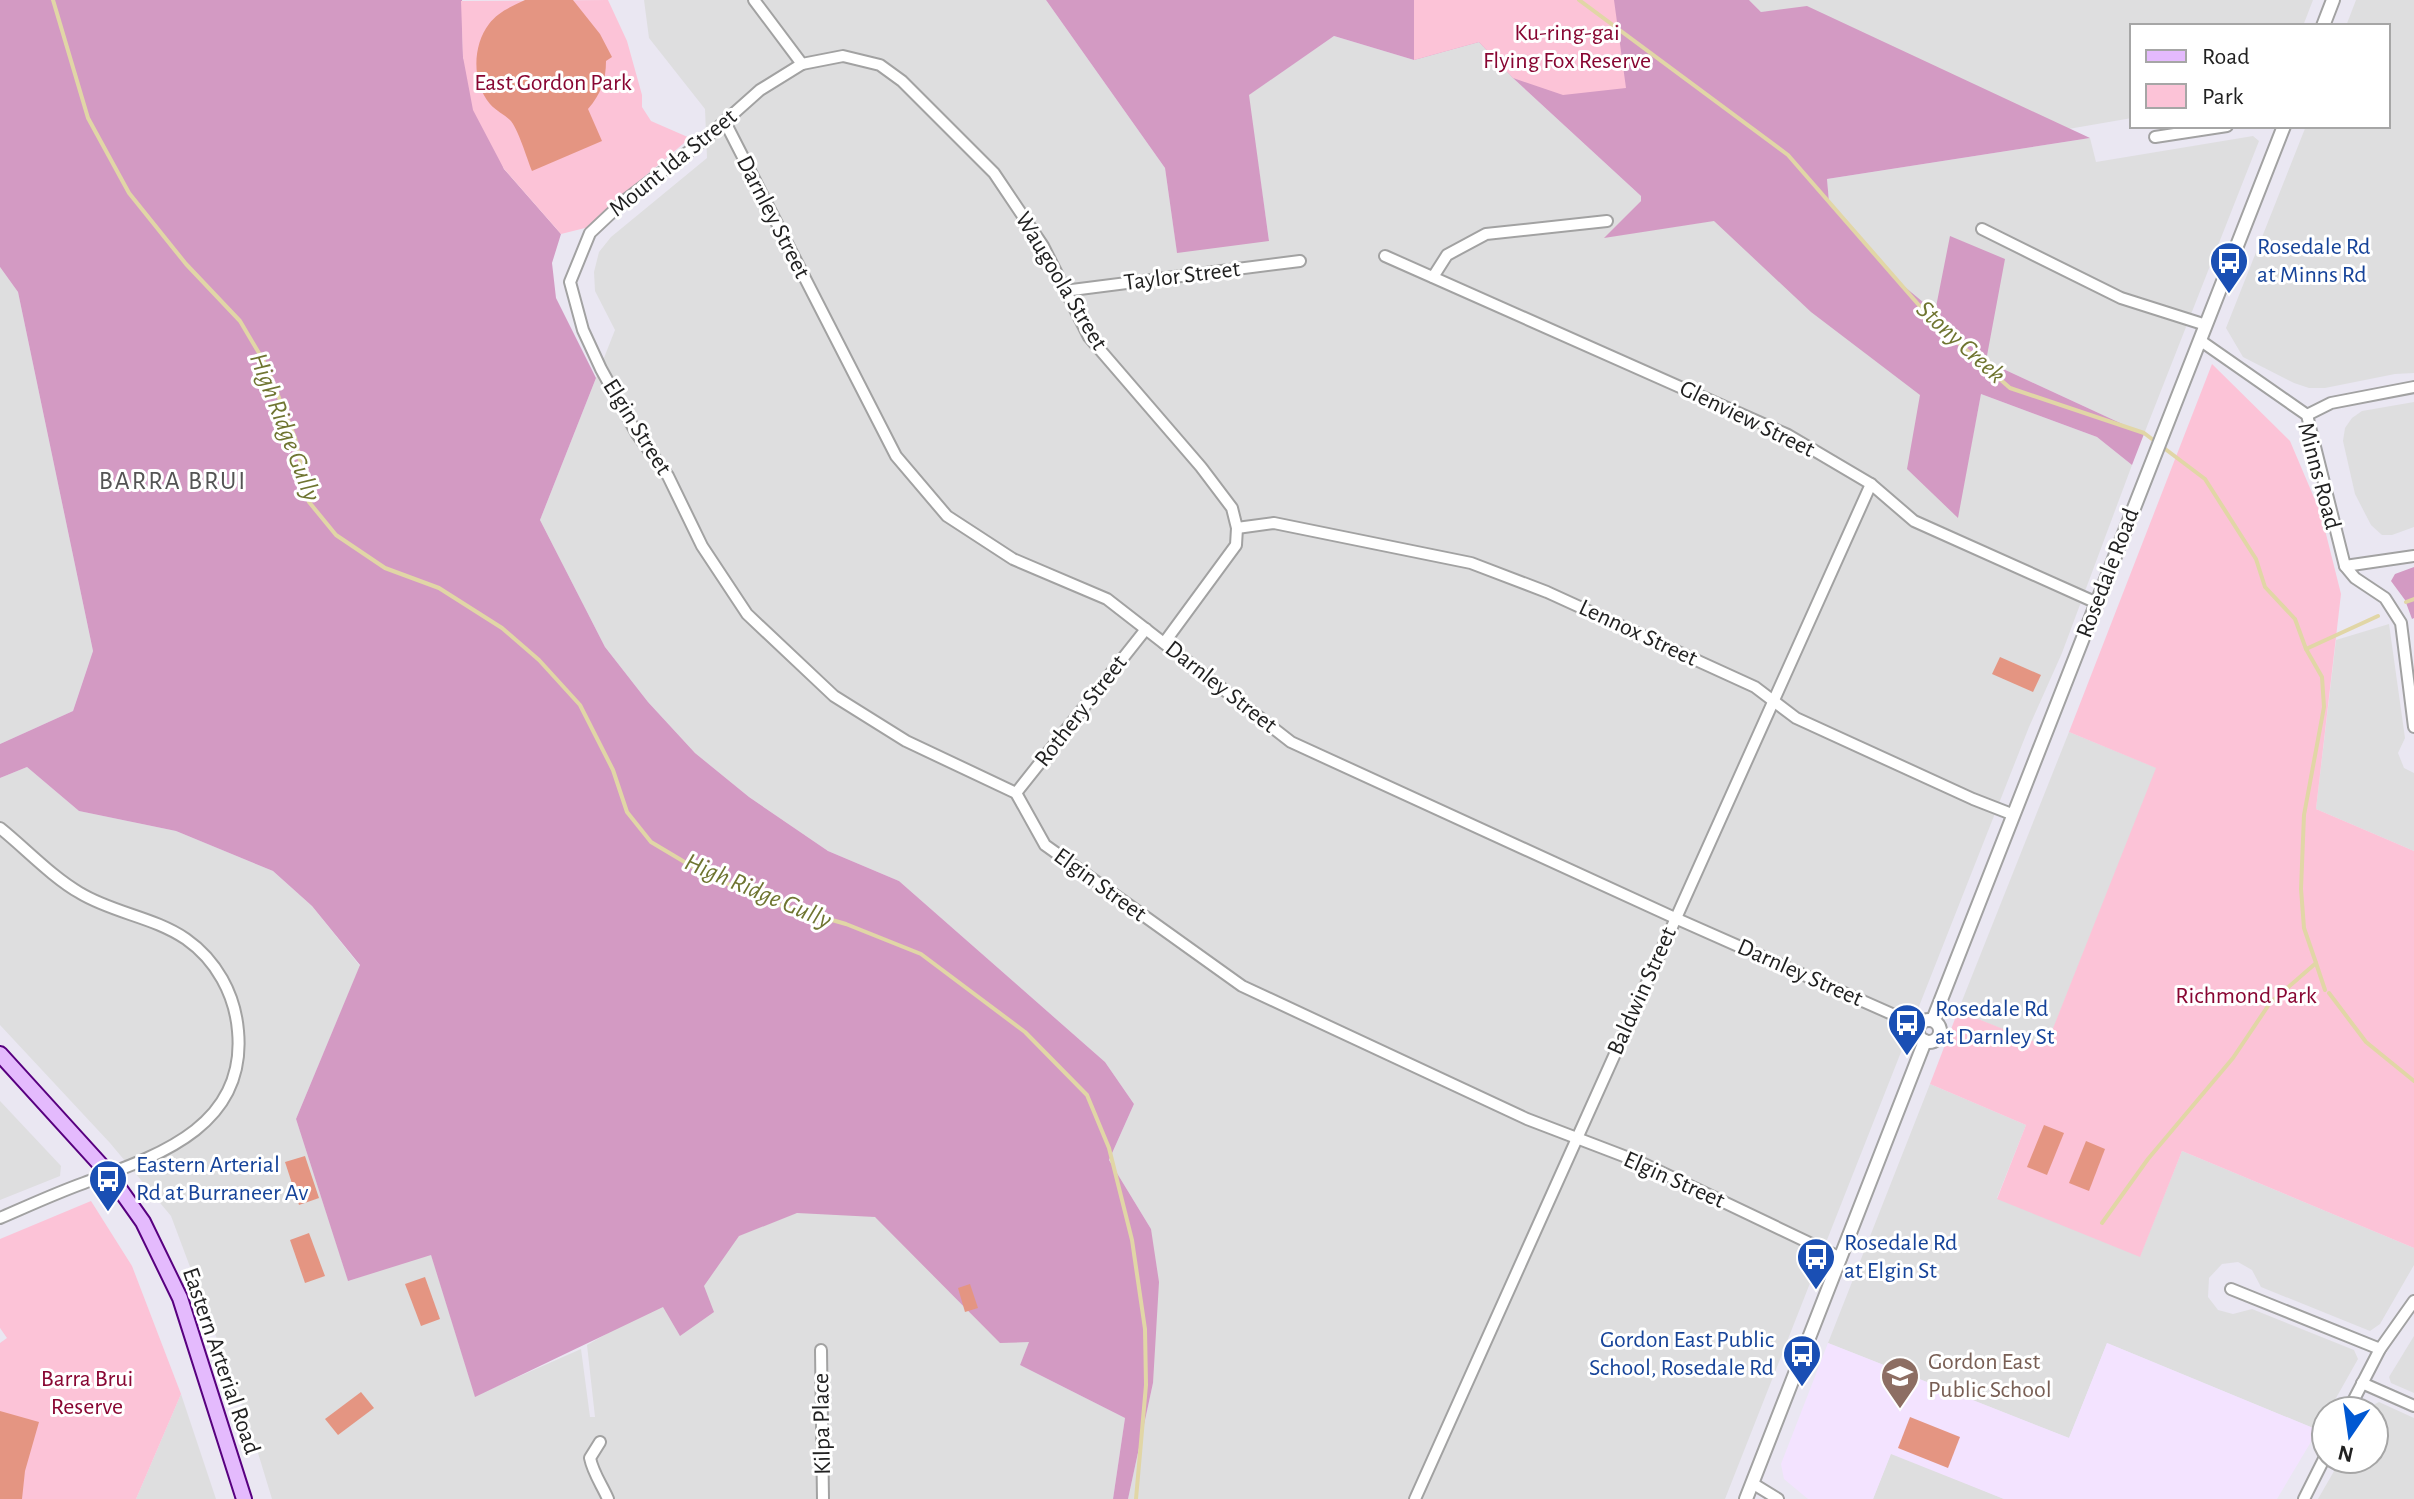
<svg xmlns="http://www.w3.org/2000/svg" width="2414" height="1499" font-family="'Alegreya Sans',sans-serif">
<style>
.residential{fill:#dededf}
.education{fill:#f3e3ff}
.forest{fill:#d39ac3}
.park{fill:#fcc3d7}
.pitch{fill:#e49582}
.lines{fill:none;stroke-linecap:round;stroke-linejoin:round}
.stream{stroke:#e1d6a6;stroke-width:4}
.minor-casing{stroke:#a2a2a2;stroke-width:14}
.tertiary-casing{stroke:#a2a2a2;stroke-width:16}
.secondary-casing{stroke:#580080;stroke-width:18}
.minor{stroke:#fff;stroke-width:10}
.tertiary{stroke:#fff;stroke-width:12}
.secondary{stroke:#e4bafd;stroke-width:14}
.labels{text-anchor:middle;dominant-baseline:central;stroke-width:6;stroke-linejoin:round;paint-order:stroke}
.park-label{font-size:24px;fill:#880632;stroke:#fff}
.street-label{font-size:24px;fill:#212121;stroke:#fff}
.transit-label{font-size:24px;fill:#164399;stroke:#fff;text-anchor:start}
.education-label{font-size:24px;fill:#785e54;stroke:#fff;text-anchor:start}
.water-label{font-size:26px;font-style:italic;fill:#6f7531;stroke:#fff}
.neighbourhood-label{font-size:26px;letter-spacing:2px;fill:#545454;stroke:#fff}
</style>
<rect width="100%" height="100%" fill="#eae7f2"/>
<!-- residential -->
<g class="residential">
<path d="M644,0H1046L1165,168L1177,252L1269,240L1248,95L1334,36L1414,60L1479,42L1513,78L1641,196V201L1606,237L1823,204L1890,282L1957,518L1981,394L2097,437L2132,465L2062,653L2029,727L1725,1499H1128L1153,1383L1151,1229L1109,1160L1134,1104L1105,1062L899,881L828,851L749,797L695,753L648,702L605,647L540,520L615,330L595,291L594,272L599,252L611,237L707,158L705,109L649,38Z"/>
<path d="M1749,0H2313L2303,26H2132V118L1832,170L1807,7L1761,12Z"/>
<path d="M2356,0H2414V373L2395,374L2325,388H2309L2294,383L2243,357L2226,328L2306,126H2388V26H2346Z"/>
<path d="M2253,136L2259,141L2144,434L1986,361L1894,278L1829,203L1827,179L2090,138L2096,162Z"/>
<path d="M0,267L18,292L93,651L73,711L0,744Z"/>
<path d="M2414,402V527L2392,535H2382L2371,525L2355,494L2343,441L2345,428L2352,418L2362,411Z"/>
<path d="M2389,624L2405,738L2398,753L2404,768L2414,773V851L2316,809L2336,640Z"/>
<path d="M2069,732L2157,768L2046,1047L1958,1011Z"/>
<path d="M27,767L79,811L176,831L273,871L312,906L360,966L296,1119L348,1280L431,1254L475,1396L581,1349L590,1417H595L587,1345L655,1306L707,1076L1030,1341L1020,1365L1125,1418L1113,1499H272L251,1430L171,1216L110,1143L0,1025V778Z"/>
<path d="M1930,1084L2026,1125L1997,1198L2140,1256L2182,1151L2414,1248V1265L2380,1324L2370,1331L2261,1287L2252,1270L2238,1262L2222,1264L2209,1278L2208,1297L2218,1310L2233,1314L2252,1309L2354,1350L2358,1359L2318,1430L2107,1343L2069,1438L1828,1343Z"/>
<path d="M0,1101L61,1166L60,1176L0,1200Z"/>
<path d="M2414,1336V1393L2391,1383L2389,1377Z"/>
<path d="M181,1394L216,1499H136Z"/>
<path d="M2379,1402L2414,1418V1499H2318L2341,1459H2374V1411H2369L2373,1405Z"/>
<path d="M1891,1453L1941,1473L2004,1499H1873Z"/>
</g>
<!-- education -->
<path class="education" d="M1828,1343L2069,1438L2107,1343L2318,1430L2277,1499H2004L1891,1454L1873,1499H1808L1784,1479L1781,1464Z"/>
<!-- forest -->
<g class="forest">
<path d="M0,0H462L463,57L504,169L561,234L552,263L556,298L596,378L540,520L605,647L648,702L695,753L749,797L828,851L899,881L1105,1062L1134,1104L1109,1160L1151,1229L1159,1282L1153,1383L1128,1499H1113L1125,1418L1020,1365L1029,1342L1000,1343L875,1217L797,1213L739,1236L704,1286L714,1312L680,1336L663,1307L475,1397L431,1255L348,1281L296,1119L360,965L312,906L273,871L176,831L79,811L27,767L0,778V744L73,711L93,651L18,292L0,267Z"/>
<path d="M1046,0H1749L1761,12L1807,6L2090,138L1827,179L1829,202L1894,278L1935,312L1950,236L2005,259L1986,361L2144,434L2132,465L2097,437L1981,394L1958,518L1907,469L1920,395L1811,312L1714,221L1604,238L1641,201V196L1513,78L1479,42L1414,60L1334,36L1249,95L1269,241L1177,253L1165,168Z"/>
<path d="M2414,567V618L2412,619L2405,600L2391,581L2395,574Z"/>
</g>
<!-- park -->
<g class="park">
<path d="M608,0L627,41L642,95V107L651,121L690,138L612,204L589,227L561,234L504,169L473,110L463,57L461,1Z"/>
<path d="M1414,0H1614L1626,88L1563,95L1513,78L1479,42L1414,60Z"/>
<path d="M2212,364L2290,441L2321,514L2341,594L2316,809L2414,851V1248L2182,1151L2140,1257L1997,1199L2026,1125L1930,1084L1958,1011L2046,1046L2156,768L2069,732Z"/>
<path d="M91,1201L132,1266L181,1394L136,1499H0V1343L7,1338L0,1328V1239Z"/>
</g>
<!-- pitch -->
<g class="pitch">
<path d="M525,0H573L600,34L612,57L606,61C606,80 601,94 588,109L602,141L532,171C527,159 518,128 510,120C504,114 496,111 490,104C472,83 472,46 489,24C498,12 512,6 525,0Z"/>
<path d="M2000,657L2041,675L2033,692L1992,674Z"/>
<path d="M2044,1125L2064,1133L2047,1175L2027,1167Z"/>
<path d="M2086,1141L2105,1149L2089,1191L2069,1183Z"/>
<path d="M305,1156L319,1198L299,1205L285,1162Z"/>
<path d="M309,1233L325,1276L305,1283L290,1240Z"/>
<path d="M425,1277L440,1319L421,1326L405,1284Z"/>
<path d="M970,1284L978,1308L965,1312L958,1288Z"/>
<path d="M361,1392L374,1408L338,1435L325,1419Z"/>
<path d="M0,1411L39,1422L25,1471L22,1499H0Z"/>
<path d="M1910,1417L1960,1437L1948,1468L1898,1448Z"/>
</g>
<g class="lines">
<!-- stream -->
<g class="stream">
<path d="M53,0L88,118L129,193L186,264L240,321L266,365L295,438L309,502L336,535L385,568L439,588L502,628L539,660L580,705L613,770L627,812L651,842L703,873L769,902L846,924L921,954L1025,1032L1087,1095L1109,1148L1132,1240L1145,1329L1146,1385L1136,1499"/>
<path d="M1579,0L1788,155L1931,319L2010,388L2144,433L2205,479L2256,559L2265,587L2295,619L2306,649L2378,616"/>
<path d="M2406,602L2414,599"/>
<path d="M2316,963L2325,990"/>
<path d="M2329,993L2366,1042L2414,1081"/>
<path d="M2102,1223L2148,1159L2233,1058L2270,1003L2316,963L2304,928L2301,889L2304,815L2324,707L2322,677L2306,649"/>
</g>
<defs>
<g id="minor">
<path d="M754,0L802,64L843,56L880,65L902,81L994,173L1043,246L1089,337L1201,467L1232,508L1237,528L1236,545L1164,643"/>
<path d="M802,64L760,90L705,139L624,201L590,233L570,282L583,330L601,369L637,434L668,476L702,546L747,614L834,696L906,741L1016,793L1045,845L1242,986L1527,1119L1642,1163L1841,1258"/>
<path d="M725,122L896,456L947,516L1013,559L1107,599L1291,742L1675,918L1919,1026"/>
<path d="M2155,137L2227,126"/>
<path d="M1982,229L2121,298L2206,325"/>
<path d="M1385,256L1788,435L1871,484L1914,521L2097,603"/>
<path d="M1433,277L1447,255L1486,234L1607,221"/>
<path d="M1064,291L1300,261"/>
<path d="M2201,341L2307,415L2345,566L2355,578L2385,598L2401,623L2414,727"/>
<path d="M2307,415L2331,403L2414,387"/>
<path d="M1237,528L1274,523L1471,563L1547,592L1755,687L1796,718L1973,799L2014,815"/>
<path d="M2345,566L2414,556"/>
<path d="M1016,793L1146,629"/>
<path d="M0,828C25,848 52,877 80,893C113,913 154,917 186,939C216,960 235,994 238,1031C247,1127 157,1156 84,1183C56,1193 28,1206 0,1218"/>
<path d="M2231,1289L2380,1349"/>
<path d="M821,1350L823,1499"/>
<path d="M2362,1383L2414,1406"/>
<path d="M2348,1411L2380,1349L2414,1301"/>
<path d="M600,1442L590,1458C593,1473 602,1485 608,1499"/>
<path d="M1752,1483L1778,1499"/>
<path d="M1415,1499L1871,484"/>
<path d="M2304,1499L2326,1455"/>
</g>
<g id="tertiary">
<path d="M2323,26L2333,0"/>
<circle cx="1929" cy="1031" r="11"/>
<path d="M1933,1020L2284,126"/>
<path d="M1746,1499L1925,1041"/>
</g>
<path id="secondary" d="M0,1054L109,1174L143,1222L180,1298L244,1499"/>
</defs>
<!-- minor casing -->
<use href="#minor" class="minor-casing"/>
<!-- tertiary casing -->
<use href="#tertiary" class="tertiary-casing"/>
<!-- secondary casing -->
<use href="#secondary" class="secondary-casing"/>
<!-- minor -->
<use href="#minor" class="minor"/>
<!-- tertiary -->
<use href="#tertiary" class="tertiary"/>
<!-- secondary -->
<use href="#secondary" class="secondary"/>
</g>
<!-- icons -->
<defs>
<symbol id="bus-pin" viewBox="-11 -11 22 30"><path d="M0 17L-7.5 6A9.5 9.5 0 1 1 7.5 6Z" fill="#1a4fb4" stroke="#fff"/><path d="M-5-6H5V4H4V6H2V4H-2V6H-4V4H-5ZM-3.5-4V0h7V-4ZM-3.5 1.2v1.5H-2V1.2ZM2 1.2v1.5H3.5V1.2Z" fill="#fff"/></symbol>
<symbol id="school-pin" viewBox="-11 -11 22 30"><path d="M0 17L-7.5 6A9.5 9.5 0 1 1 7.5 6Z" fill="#8d6e63" stroke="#fff"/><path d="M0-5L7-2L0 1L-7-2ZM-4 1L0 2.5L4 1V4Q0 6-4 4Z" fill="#fff"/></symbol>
</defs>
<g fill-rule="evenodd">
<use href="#bus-pin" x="2207" y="239" width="44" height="60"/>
<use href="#bus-pin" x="1885" y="1001" width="44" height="60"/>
<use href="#bus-pin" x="86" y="1157" width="44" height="60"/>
<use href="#bus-pin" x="1794" y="1235" width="44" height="60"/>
<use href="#bus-pin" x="1780" y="1332" width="44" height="60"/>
<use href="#school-pin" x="1878" y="1354" width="44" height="60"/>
</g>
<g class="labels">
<!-- park labels -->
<g class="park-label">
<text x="1567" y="33">Ku-ring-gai<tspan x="1567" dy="28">Flying Fox Reserve</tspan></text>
<text x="553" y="83">East Gordon Park</text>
<text x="2246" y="996">Richmond Park</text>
<text x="87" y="1379">Barra Brui<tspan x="87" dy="28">Reserve</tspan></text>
</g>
<!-- street labels -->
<g class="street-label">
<text transform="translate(673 163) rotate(-39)">Mount Ida Street</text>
<text transform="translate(773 217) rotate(63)">Darnley Street</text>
<text transform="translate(1182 276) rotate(-7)">Taylor Street</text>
<text transform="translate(1061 281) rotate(59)">Waugoola Street</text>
<text transform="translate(1747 419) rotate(26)">Glenview Street</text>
<text transform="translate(637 427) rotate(58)">Elgin Street</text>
<text transform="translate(2319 476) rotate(75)">Minns Road</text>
<text transform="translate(2108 573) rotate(-69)">Rosedale Road</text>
<text transform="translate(1638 633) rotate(25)">Lennox Street</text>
<text transform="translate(1221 687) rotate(38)">Darnley Street</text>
<text transform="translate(1081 711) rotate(-52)">Rothery Street</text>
<text transform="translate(1100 885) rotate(36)">Elgin Street</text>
<text transform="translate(1800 973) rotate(24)">Darnley Street</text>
<text transform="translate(1642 991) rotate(-66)">Baldwin Street</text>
<text transform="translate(1674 1180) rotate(24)">Elgin Street</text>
<text transform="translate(221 1361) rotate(71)">Eastern Arterial Road</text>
<text transform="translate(822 1424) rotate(-91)">Kilpa Place</text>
</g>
<!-- transit labels -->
<g class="transit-label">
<text x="2257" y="247">Rosedale Rd<tspan x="2257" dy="28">at Minns Rd</tspan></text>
<text x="1935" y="1009">Rosedale Rd<tspan x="1935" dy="28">at Darnley St</tspan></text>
<text x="136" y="1165">Eastern Arterial<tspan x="136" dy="28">Rd at Burraneer Av</tspan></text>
<text x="1844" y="1243">Rosedale Rd<tspan x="1844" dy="28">at Elgin St</tspan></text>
<text x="1774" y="1340" text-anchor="end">Gordon East Public<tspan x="1774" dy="28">School, Rosedale Rd</tspan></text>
</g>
<!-- education labels -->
<g class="education-label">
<text x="1928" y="1362">Gordon East<tspan x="1928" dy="28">Public School</tspan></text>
</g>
<!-- water labels -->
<g class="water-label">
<text transform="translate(1961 342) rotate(42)">Stony Creek</text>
<text transform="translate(285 427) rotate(69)">High Ridge Gully</text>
<text transform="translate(758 891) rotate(23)">High Ridge Gully</text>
</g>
<!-- neighbourhood labels -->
<g class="neighbourhood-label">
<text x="173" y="481">BARRA BRUI</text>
</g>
</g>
<!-- legend -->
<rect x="2130" y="24" width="260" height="104" fill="#ffffff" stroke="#a6a6a6" stroke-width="2"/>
<rect x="2146" y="50" width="40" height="12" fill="#e4bafd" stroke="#a6a6a6" stroke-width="2"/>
<text x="2202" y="64" font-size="24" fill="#212121">Road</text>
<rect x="2146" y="84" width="40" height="24" fill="#fcc3d7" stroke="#a6a6a6" stroke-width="2"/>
<text x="2202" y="104" font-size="24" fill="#212121">Park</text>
<!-- north arrow -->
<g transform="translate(2350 1435) rotate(193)"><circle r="38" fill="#ffffff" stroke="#a6a6a6" stroke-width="2"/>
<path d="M0-6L14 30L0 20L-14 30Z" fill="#0058d2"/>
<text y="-12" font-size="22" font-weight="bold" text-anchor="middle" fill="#212121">N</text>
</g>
</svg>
